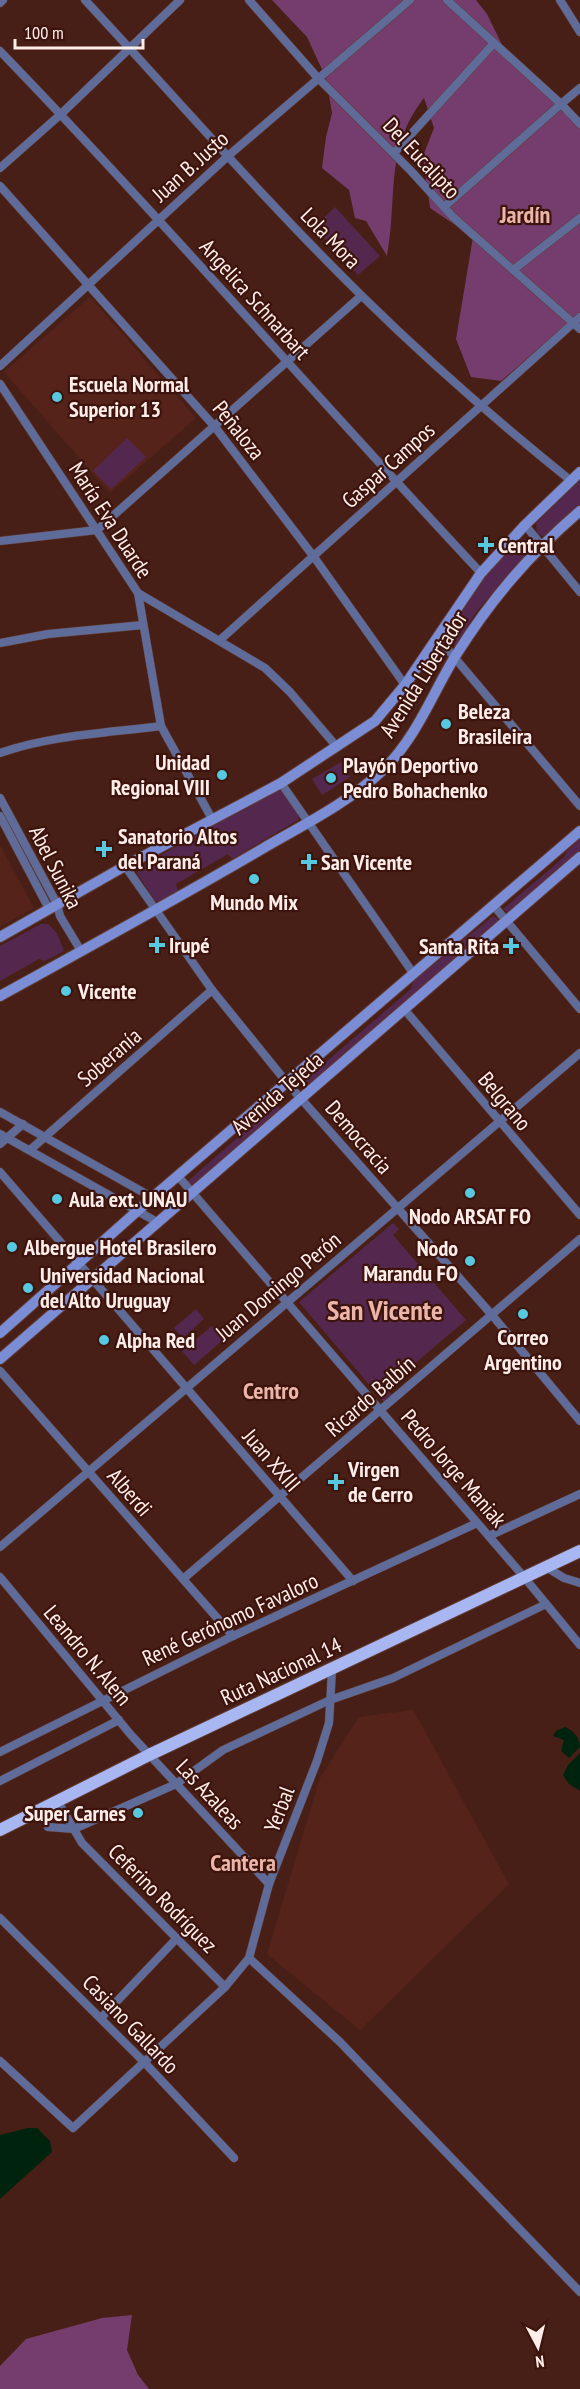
<svg xmlns="http://www.w3.org/2000/svg" width="580" height="2389" font-family="'PT Sans Narrow',sans-serif">
<style>
.built{fill:#55231a}
.green{fill:#54284e}
.forest{fill:#753d6d}
.water{fill:#00230d}
.lines{fill:none;stroke-linecap:round;stroke-linejoin:round}
.minor-casing{stroke:#623c34;stroke-width:9}
.secondary-casing{stroke:#623c34;stroke-width:12}
.trunk-casing{stroke:#623c34;stroke-width:14}
.minor{stroke:#5f6b98;stroke-width:8}
.secondary{stroke:#7b8dd5;stroke-width:10}
.trunk{stroke:#a8b7f2;stroke-width:12}
.poi-dot{fill:#56c9e0;stroke:#3d140d;stroke-width:2}
.labels{text-anchor:middle;dominant-baseline:central;stroke-width:4.5;stroke-linejoin:round;paint-order:stroke}
.street-label{font-size:22px;fill:#ffede9;stroke:#3d140d}
.poi-label{font-size:22px;font-weight:bold;fill:#ffede9;stroke:#3d140d;text-anchor:start}
.neighbourhood-label{font-size:24px;font-weight:bold;fill:#ecb5a9;stroke:#3d140d}
.district-label{font-size:28px;font-weight:bold;fill:#ecb5a9;stroke:#3d140d}
</style>
<rect width="100%" height="100%" fill="#481f16"/>
<!-- built -->
<g class="built">
<path d="M90,297L196,418L110,493L4,372Z"/>
<path d="M0,845L34,908L0,927Z"/>
<path d="M413,1710L509,1884L360,2030L267,1954L320,1778L359,1717Z"/>
</g>
<!-- green -->
<g class="green">
<path d="M335,207L380,256L358,275L314,227Z"/>
<path d="M127,438L146,457L111,489L93,471Z"/>
<path d="M580,480V506L546,535L541,536L537,533L536,523Z"/>
<path d="M525,539L529,545L530,550L476,612L456,645L449,644L446,639C454,606 495,567 517,540Z"/>
<path d="M341,762L350,777L322,795L312,779Z"/>
<path d="M277,789L282,791L299,816L298,820L232,859L228,854L176,884L178,892L162,902L155,901L137,873L140,867Z"/>
<path d="M580,839V852L509,914L503,909L564,857L567,851Z"/>
<path d="M493,916L498,919V923L311,1083L303,1081L305,1077L312,1074L412,988L413,981Z"/>
<path d="M41,924H48L57,933L64,951L45,961L39,959L0,981V946Z"/>
<path d="M276,1104L281,1109L193,1185H189L188,1181Z"/>
<path d="M393,1223L399,1229L393,1235L466,1320L386,1388L392,1396L384,1402L299,1302Z"/>
<path d="M196,1309L204,1319L183,1338L174,1328Z"/>
<path d="M212,1326L223,1340L194,1365L182,1351Z"/>
</g>
<!-- forest -->
<g class="forest">
<path d="M272,0H476L487,14L507,55L580,128V312L501,381L471,377L456,339L473,237L430,208L423,156L434,128L424,98C384,149 398,198 387,256L366,221L355,218L349,190L322,168L326,137L332,113L326,78L307,37Z"/>
<path d="M132,2315L127,2350L138,2375L149,2389H0V2366L26,2339L102,2318Z"/>
</g>
<!-- water -->
<g class="water">
<path d="M565,1727C574,1731 579,1737 580,1747L569,1758L561,1751L564,1740L553,1736L556,1731Z"/>
<path d="M580,1753V1791L569,1784L563,1775L568,1765Z"/>
<path d="M28,2128H37L50,2141L52,2152L0,2199V2135Z"/>
</g>
<g class="lines">
<defs>
<g id="minor">
<path d="M85,0C177,99 266,202 362,296C428,361 498,422 570,480"/>
<path d="M249,0L317,77L411,171L453,217L580,329"/>
<path d="M560,0L580,32"/>
<path d="M0,3L3,0"/>
<path d="M0,51C164,221 319,400 481,573"/>
<path d="M580,88L561,104L580,124"/>
<path d="M394,153L494,43"/>
<path d="M0,168L61,114L180,0"/>
<path d="M0,186L215,427L314,557L405,685"/>
<path d="M444,207L561,104L447,0"/>
<path d="M513,270L580,218"/>
<path d="M0,366L228,156L410,0"/>
<path d="M0,384L138,593L161,726L212,819"/>
<path d="M525,525L580,592"/>
<path d="M0,541L97,530L361,296"/>
<path d="M138,593L265,668L290,692L337,747"/>
<path d="M438,638L580,806"/>
<path d="M220,640L580,317"/>
<path d="M0,643L48,634L143,625"/>
<path d="M0,753C51,735 108,733 161,726"/>
<path d="M281,783L413,973"/>
<path d="M0,798L57,904L60,916L81,951"/>
<path d="M0,816L49,909"/>
<path d="M125,866L212,990L288,1084L492,1315L580,1421"/>
<path d="M494,906L580,1009"/>
<path d="M404,1009L580,1215"/>
<path d="M0,1112L173,1209"/>
<path d="M0,1134L157,1222"/>
<path d="M0,1144L23,1124"/>
<path d="M30,1150L212,990"/>
<path d="M0,1172L353,1581"/>
<path d="M178,1176L524,1577L580,1645"/>
<path d="M0,1371L233,1636"/>
<path d="M489,1536L580,1494"/>
<path d="M0,1547L580,1053"/>
<path d="M546,1567L564,1578L580,1583"/>
<path d="M0,1577L131,1735L269,1884"/>
<path d="M183,1579L580,1239"/>
<path d="M0,1752L233,1636L477,1523"/>
<path d="M0,1781L119,1720"/>
<path d="M58,1802L82,1843L225,1987L249,1958L269,1884L317,1761L329,1723L332,1670"/>
<path d="M48,1827L74,1829L176,1784L223,1750L330,1700L393,1678L546,1604"/>
<path d="M0,1918L145,2063L234,2158"/>
<path d="M249,1958L340,2042L580,2292"/>
<path d="M101,2018L177,1938"/>
<path d="M0,2061L73,2128L225,1987"/>
</g>
<g id="secondary">
<path d="M0,937L125,866L281,783L375,721L405,685L481,573L525,525L580,472"/>
<path d="M0,996C87,948 175,900 262,849C303,825 348,803 383,770C417,737 432,694 456,655C492,598 529,555 580,511"/>
<path d="M0,1333L153,1197L580,831"/>
<path d="M0,1359L580,857"/>
</g>
<path id="trunk" d="M0,1830L149,1755L580,1551"/>
</defs>
<!-- minor casing -->
<use href="#minor" class="minor-casing"/>
<!-- secondary casing -->
<use href="#secondary" class="secondary-casing"/>
<!-- trunk casing -->
<use href="#trunk" class="trunk-casing"/>
<!-- minor -->
<use href="#minor" class="minor"/>
<!-- secondary -->
<use href="#secondary" class="secondary"/>
<!-- trunk -->
<use href="#trunk" class="trunk"/>
</g>
<!-- markers -->
<g class="poi-dot">
<circle cx="57" cy="397" r="6"/>
<path d="M483 536h6v6h6v6h-6v6h-6v-6h-6v-6h6z"/>
<circle cx="446" cy="724" r="6"/>
<circle cx="222" cy="775" r="6"/>
<circle cx="331" cy="778" r="6"/>
<path d="M101 840h6v6h6v6h-6v6h-6v-6h-6v-6h6z"/>
<path d="M306 853h6v6h6v6h-6v6h-6v-6h-6v-6h6z"/>
<circle cx="254" cy="879" r="6"/>
<path d="M154 936h6v6h6v6h-6v6h-6v-6h-6v-6h6z"/>
<path d="M508 937h6v6h6v6h-6v6h-6v-6h-6v-6h6z"/>
<circle cx="66" cy="991" r="6"/>
<circle cx="470" cy="1193" r="6"/>
<circle cx="57" cy="1199" r="6"/>
<circle cx="12" cy="1247" r="6"/>
<circle cx="470" cy="1261" r="6"/>
<circle cx="28" cy="1288" r="6"/>
<circle cx="523" cy="1314" r="6"/>
<circle cx="104" cy="1340" r="6"/>
<path d="M333 1473h6v6h6v6h-6v6h-6v-6h-6v-6h6z"/>
<circle cx="138" cy="1813" r="6"/>
</g>
<g class="labels">
<!-- street labels -->
<g class="street-label">
<text transform="translate(422 158) rotate(47)">Del Eucalipto</text>
<text transform="translate(190 166) rotate(-42)">Juan B. Justo</text>
<text transform="translate(331 238) rotate(46)">Lola Mora</text>
<text transform="translate(255 299) rotate(48)">Angelica Schnarbart</text>
<text transform="translate(239 430) rotate(51)">Peñaloza</text>
<text transform="translate(388 465) rotate(-42)">Gaspar Campos</text>
<text transform="translate(111 520) rotate(57)">María Eva Duarde</text>
<text transform="translate(423 674) rotate(-58)">Avenida Libertador</text>
<text transform="translate(56 867) rotate(63)">Abel Sunika</text>
<text transform="translate(109 1057) rotate(-41)">Soberanía</text>
<text transform="translate(277 1093) rotate(-41)">Avenida Tejeda</text>
<text transform="translate(505 1101) rotate(50)">Belgrano</text>
<text transform="translate(359 1137) rotate(49)">Democracia</text>
<text transform="translate(278 1286) rotate(-40)">Juan Domingo Perón</text>
<text transform="translate(370 1396) rotate(-41)">Ricardo Balbín</text>
<text transform="translate(272 1460) rotate(49)">Juan XXIII</text>
<text transform="translate(454 1468) rotate(49)">Pedro Jorge Maniak</text>
<text transform="translate(130 1492) rotate(49)">Alberdi</text>
<text transform="translate(230 1619) rotate(-25)">René Gerónomo Favaloro</text>
<text transform="translate(88 1655) rotate(50)">Leandro N. Alem</text>
<text transform="translate(281 1671) rotate(-25)">Ruta Nacional 14</text>
<text transform="translate(210 1794) rotate(47)">Las Azaleas</text>
<text transform="translate(279 1809) rotate(-69)">Yerbal</text>
<text transform="translate(163 1898) rotate(45)">Ceferino Rodríguez</text>
<text transform="translate(131 2024) rotate(46)">Casiano Gallardo</text>
</g>
<!-- poi labels -->
<g class="poi-label">
<text x="69" y="384">Escuela Normal<tspan x="69" dy="25">Superior 13</tspan></text>
<text x="498" y="545">Central</text>
<text x="458" y="711">Beleza<tspan x="458" dy="25">Brasileira</tspan></text>
<text x="210" y="762" text-anchor="end">Unidad<tspan x="210" dy="25">Regional VIII</tspan></text>
<text x="343" y="765">Playón Deportivo<tspan x="343" dy="25">Pedro Bohachenko</tspan></text>
<text x="118" y="836">Sanatorio Altos<tspan x="118" dy="25">del Paraná</tspan></text>
<text x="321" y="862">San Vicente</text>
<text x="254" y="902" text-anchor="middle">Mundo Mix</text>
<text x="169" y="945">Irupé</text>
<text x="499" y="946" text-anchor="end">Santa Rita</text>
<text x="78" y="991">Vicente</text>
<text x="69" y="1199">Aula ext. UNAU</text>
<text x="470" y="1216" text-anchor="middle">Nodo ARSAT FO</text>
<text x="24" y="1247">Albergue Hotel Brasilero</text>
<text x="458" y="1248" text-anchor="end">Nodo<tspan x="458" dy="25">Marandu FO</tspan></text>
<text x="40" y="1275">Universidad Nacional<tspan x="40" dy="25">del Alto Uruguay</tspan></text>
<text x="523" y="1337" text-anchor="middle">Correo<tspan x="523" dy="25">Argentino</tspan></text>
<text x="116" y="1340">Alpha Red</text>
<text x="348" y="1469">Virgen<tspan x="348" dy="25">de Cerro</tspan></text>
<text x="126" y="1813" text-anchor="end">Super Carnes</text>
</g>
<!-- neighbourhood labels -->
<g class="neighbourhood-label">
<text x="525" y="214">Jardín</text>
<text x="271" y="1390">Centro</text>
<text x="243" y="1862">Cantera</text>
</g>
<!-- district labels -->
<g class="district-label">
<text x="385" y="1309">San Vicente</text>
</g>
</g>
<!-- north arrow -->
<g transform="translate(538 2347) rotate(173)" stroke="#3d140d" stroke-width="4.5" paint-order="stroke">
<path d="M0-4.5L10 22L0 15L-10 22Z" fill="#ffede9"/>
<text y="-9" font-size="16" font-weight="bold" text-anchor="middle" fill="#ffede9">N</text>
</g>
<!-- scale -->
<path d="M15 39v9h128v-9" fill="none" stroke="#ffede9" stroke-width="3"/>
<text x="24" y="39" font-size="18" fill="#ffede9" stroke="#3d140d" stroke-width="4.5" paint-order="stroke">100 m</text>
</svg>
